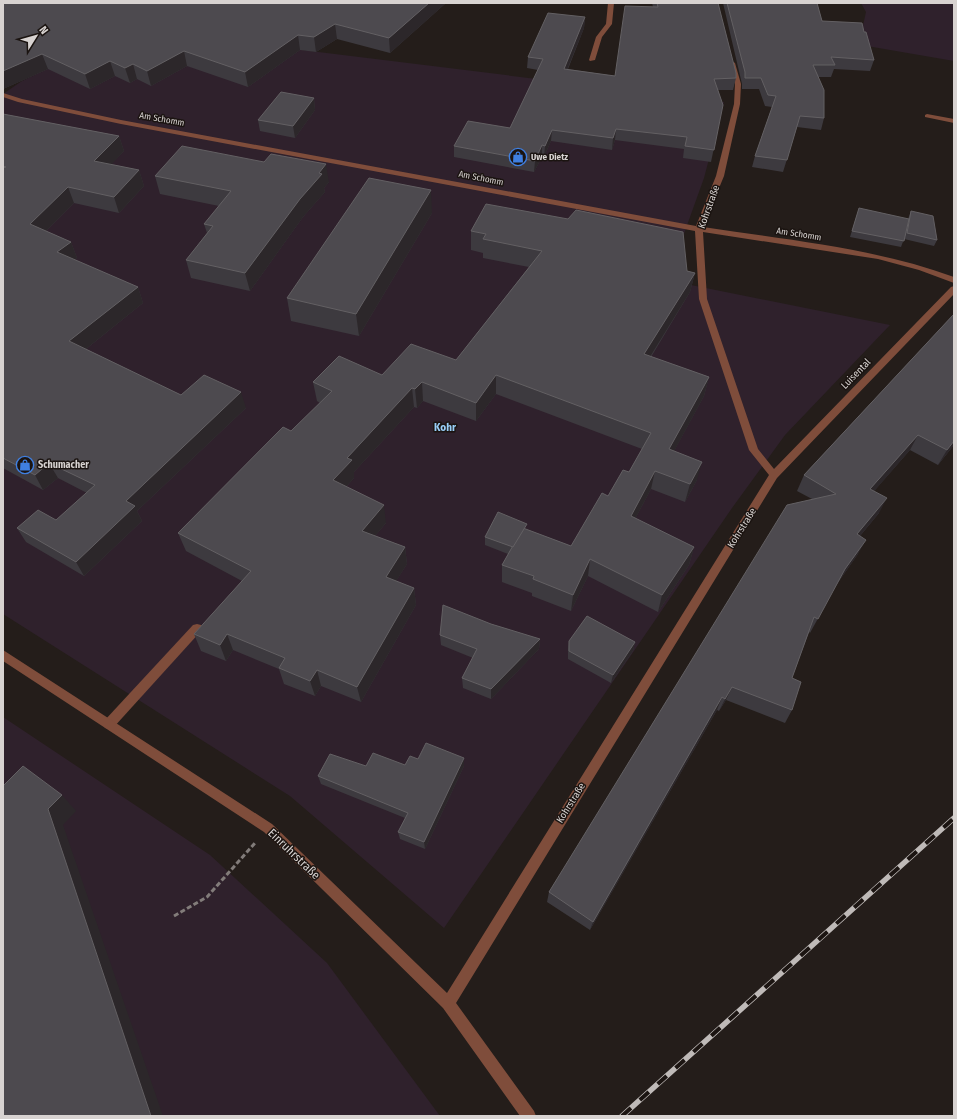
<svg xmlns="http://www.w3.org/2000/svg" width="957" height="1119" font-family="'Fira Sans Condensed',sans-serif">
<style>
.industrial{fill:#2f212c}
.lines{fill:none;stroke-linecap:round;stroke-linejoin:round}
.path{stroke:#827c7a;stroke-width:3;stroke-dasharray:5 2.5;stroke-linecap:butt}
.service{fill:#7f4d3b;fill-rule:evenodd}
.minor{fill:#7f4d3b;fill-rule:evenodd}
.rail-casing{stroke:#bfbab8;stroke-width:5.5}
.rail{stroke:#1b1411;stroke-width:4;stroke-dasharray:12;stroke-linecap:butt}
.wall{fill:#3d3a3f}
.shaded-wall{fill:#2c272a}
.building{fill:#4d4a4f;stroke:#636063}
.labels{text-anchor:middle;dominant-baseline:central;stroke-width:3;stroke-linejoin:round;paint-order:stroke}
.far-street-label{font-size:9px;fill:#d8d3d1;stroke:#1b1411}
.far-poi-label{font-size:9px;font-weight:bold;fill:#d8d3d1;stroke:#1b1411;text-anchor:start}
.street-label{font-size:10px;fill:#d8d3d1;stroke:#1b1411}
.poi-label{font-size:10px;font-weight:bold;fill:#d8d3d1;stroke:#1b1411;text-anchor:start}
.neighbourhood-label{font-size:11px;font-weight:bold;fill:#99cef7;stroke:#1b1411}
.near-street-label{font-size:12px;fill:#d8d3d1;stroke:#1b1411}
</style>
<rect width="100%" height="100%" fill="#241d1a"/>
<!-- industrial -->
<g class="industrial">
<path d="M861,3H954V61L867,46L862,30L866,12Z"/>
<path d="M174,6L294,49L724,102L704,178L681,242L686,284L890,325L785,435L732,508L444,928L290,796L3,614V94L22,81Z"/>
<path d="M3,717L210,855L327,963L440,1116H3Z"/>
</g>
<g class="lines">
<!-- path -->
<path class="path" d="M174,916L207,897L255,843"/>
<!-- service -->
<g class="service">
<path d="M608,3H614L612,24L602,37L595,60L590,61L589,60L596,37L606,24Z"/>
<path d="M927,114L954,119V123L925,117V115Z"/>
<path d="M197,624L201,625L202,628L201,631L113,728L109,729L105,728L103,724L105,720L193,625Z"/>
</g>
<!-- minor -->
<path class="minor" d="M732,61L735,63L741,84L740,104L724,176L703,227C787,240 875,248 954,277V283L919,270L878,259L703,232L707,299L758,449L774,469L951,287L954,286V294L777,478L456,1003L534,1111L536,1116H520L443,1008L264,832L3,661V650L272,824L447,993L769,475L749,450L699,299L695,231L121,124L18,102L3,97V93L22,99L121,120L696,226L716,176L734,104L735,84L729,63Z"/>
<defs>
<path id="rail" d="M622,1116L954,818"/>
</defs>
<!-- rail casing -->
<use href="#rail" class="rail-casing"/>
<!-- rail -->
<use href="#rail" class="rail"/>
</g>
<!-- wall -->
<g class="wall">
<path d="M3,3H446L390,53L337,39L316,52L300,50L248,87L187,66L151,86L137,79L130,83L115,76L90,89L48,69L3,89Z"/>
<path d="M652,3H718L736,78L733,90H718L723,105L711,162L683,158L684,149L615,140L612,150L551,141L544,157H542L534,172L454,157V146L510,128L538,70L527,68L528,57L585,17L584,28L568,69L615,76L653,7Z"/>
<path d="M723,3H817L822,21L864,32L874,60L870,71L834,69L831,77H818L824,118L821,130L797,127L783,172L752,167L755,156L772,107L765,106L759,89H742V84Z"/>
<path d="M314,98L315,110L295,138L260,131L258,120Z"/>
<path d="M3,114L119,136L124,151L111,164L139,170L144,186L119,213L74,203L46,231L71,242L77,258L74,260L138,287L143,303L86,349L181,395L246,408L137,511L142,521L84,576L26,542L17,528L56,520L87,493L58,478L43,490L3,468Z"/>
<path d="M264,162L329,182L324,188L325,192L303,217L250,291L191,278L186,260L207,233L204,224L219,206L160,194L155,176Z"/>
<path d="M859,208L908,219L911,211L937,240L934,246L904,239L901,247L850,237Z"/>
<path d="M432,213L359,336L291,321L287,298Z"/>
<path d="M471,231L687,271L695,273L690,292L651,357L709,377L704,396L674,451L697,480L685,502L651,489L635,519L694,547L689,565L658,612L588,576L571,611L532,596V593L502,582V565L508,554L485,545V537L526,529L571,546L608,496L629,472L642,449L496,394L476,421L423,401L417,408L414,407L354,472V478L346,487L386,523L375,536L405,547L407,564L396,581L414,588L416,605L361,702L321,686L315,696L284,684L279,669L233,650L226,661L201,651L194,634L242,581L186,551L178,533L291,431L320,403L317,401L313,382L382,375L456,360L529,267L483,258V253L471,250Z"/>
<path d="M954,314V445L938,465L910,450L874,491L879,513L860,536L858,554L837,584L810,633L809,632L792,678V710L785,723L726,700L719,711L717,710L590,930L547,902L549,892L812,499L797,491L804,475Z"/>
<path d="M491,624L540,639L539,649L491,699L463,688L462,678L473,658L441,645L440,635Z"/>
<path d="M569,641L635,642L633,651L611,683L568,659V649Z"/>
<path d="M418,759L464,766L425,849L400,839L398,832L405,818L321,784L318,776L366,766L405,765Z"/>
</g>
<!-- shaded-wall -->
<g class="shaded-wall">
<path d="M429,3H446L390,53L389,38Z"/>
<path d="M585,17L584,28L563,80L564,69Z"/>
<path d="M335,24L337,39L316,52L314,37Z"/>
<path d="M298,35L300,50L248,87L245,72Z"/>
<path d="M184,51L187,66L151,86L147,71Z"/>
<path d="M42,54L48,69L3,89V71Z"/>
<path d="M110,61L115,76L90,89L85,74Z"/>
<path d="M133,64L137,79L130,83L125,68Z"/>
<path d="M314,98L315,110L295,138L293,126Z"/>
<path d="M616,129L615,140L612,150L613,138Z"/>
<path d="M552,130L551,141L544,157L545,146Z"/>
<path d="M119,136L124,151L100,177L94,161Z"/>
<path d="M542,145V157L534,172L535,161Z"/>
<path d="M326,164L329,182L324,188L325,192L303,217L250,291L245,273Z"/>
<path d="M139,170L144,186L119,213L114,197Z"/>
<path d="M68,187L74,203L37,240L30,224Z"/>
<path d="M431,190L432,213L359,336L356,314Z"/>
<path d="M71,242L77,258L64,268L57,252Z"/>
<path d="M695,273L690,292L640,373L644,354Z"/>
<path d="M138,287L143,303L76,357L69,341Z"/>
<path d="M496,375V394L476,421V403Z"/>
<path d="M709,377L704,396L665,468L669,449Z"/>
<path d="M422,382L423,401L417,408L415,389Z"/>
<path d="M412,388L414,407L354,472V478L336,498L333,480L347,458Z"/>
<path d="M241,392L246,408L137,511L142,521L84,576L76,562L126,501Z"/>
<path d="M918,435L910,450L863,504L870,489Z"/>
<path d="M954,441V445L938,465L947,450Z"/>
<path d="M702,462L697,480L685,502L690,484Z"/>
<path d="M49,463L58,478L43,490L35,475Z"/>
<path d="M655,471L651,489L627,534L631,516Z"/>
<path d="M887,498L879,513L849,549L857,534Z"/>
<path d="M384,505L386,523L365,548L362,531Z"/>
<path d="M866,540L858,554L837,584L810,633L845,569Z"/>
<path d="M405,547L407,564L388,594L386,577Z"/>
<path d="M694,547L689,565L658,612L662,595Z"/>
<path d="M590,559L588,576L571,611L573,595Z"/>
<path d="M414,588L416,605L361,702L357,687Z"/>
<path d="M227,634L233,650L226,661L220,645Z"/>
<path d="M540,639L539,649L491,699V689Z"/>
<path d="M635,642L633,651L611,683L613,675Z"/>
<path d="M317,670L321,686L315,696L310,681Z"/>
<path d="M732,687L726,700L719,711L725,699Z"/>
<path d="M722,697L717,710L590,930L593,922Z"/>
<path d="M464,758V766L425,849L424,842Z"/>
<path d="M62,795L76,811L63,825L163,1116H151L48,809Z"/>
</g>
<!-- building -->
<g class="building">
<path d="M3,3H429L389,38L335,24L314,37L298,35L245,72L184,51L147,71L133,64L125,68L110,61L85,74L42,54L3,71Z"/>
<path d="M657,3H718L736,73V78L714,79L723,105L714,150L685,146L687,137L616,129L613,138L552,130L545,146L542,145L535,161L454,146L468,121L510,128L543,59L528,57L548,13L585,17L564,69L615,76L625,6L658,7Z"/>
<path d="M727,3H817L822,21L862,23L864,32H866L874,60L831,57L835,65H813L824,90V118L800,116L787,160L755,156L776,96L768,95L761,78H745V72Z"/>
<path d="M281,92L314,98L293,126L258,120Z"/>
<path d="M3,114L119,136L94,161L139,170L114,197L68,187L30,224L71,242L57,252L138,287L69,341L181,395L204,375L241,392L126,501L135,506L76,562L17,528L38,510L56,520L95,485L49,463L35,475L3,458V168L6,167L3,166Z"/>
<path d="M182,146L264,162L271,154L326,164L319,173L322,174L300,199L245,273L186,260L213,226L204,224L231,191L155,176Z"/>
<path d="M369,178L431,190L356,314L287,298Z"/>
<path d="M486,204L568,219L576,210L683,232L687,271L695,273L644,354L709,377L669,449L702,462L690,484L655,471L631,516L694,547L662,595L590,559L573,595L533,579L534,576L502,565L523,528L571,546L602,493L608,496L623,470L629,472L651,433L496,375L476,403L422,382L415,389L412,388L347,458L352,460L333,480L384,505L362,531L405,547L386,577L414,588L357,687L317,670L310,681L279,668L285,658L227,634L220,645L194,634L251,571L178,533L283,427L291,431L332,391L313,382L339,356L382,375L411,344L456,360L542,251L483,239L486,234L471,231Z"/>
<path d="M859,208L909,219L904,241L852,231Z"/>
<path d="M911,211L933,216L937,240L907,233Z"/>
<path d="M954,314V441L947,450L918,435L870,489L887,498L857,534L866,540L845,569L818,619L814,617L792,678L801,682L792,710L732,687L725,699L722,697L593,922L549,892L787,505L836,494L804,475Z"/>
<path d="M498,512L527,524L513,547L485,537Z"/>
<path d="M443,605L491,624L540,639L491,689L462,678L477,649L440,635Z"/>
<path d="M587,616L635,642L613,675L569,651V641Z"/>
<path d="M426,743L464,758L424,842L398,832L408,813L318,776L330,754L366,766L373,753L405,765L410,756L418,759Z"/>
<path d="M23,766L62,795L48,809L151,1116H3V786Z"/>
</g>
<!-- icons -->
<defs>
<symbol id="shop-ring" viewBox="-11 -11 22 22"><circle r="9.5" fill="#1b1411" stroke="#3f7fe0" stroke-width="1.5"/><path d="M-5-2.5h2.3a2.7 3.5 0 0 1 5.4 0H5L5.5 6h-11ZM-1.5-2.5h3a1.5 2.3 0 0 0-3 0Z" fill="#3f7fe0"/></symbol>
</defs>
<g fill-rule="evenodd">
<use href="#shop-ring" x="508" y="147" width="20" height="20"/>
<use href="#shop-ring" x="15" y="455" width="20" height="20"/>
</g>
<g class="labels">
<!-- far-street labels -->
<g class="far-street-label">
<text transform="translate(162 119) rotate(10)">Am Schomm</text>
<text transform="translate(481 178) rotate(11)">Am Schomm</text>
<text transform="translate(799 234) rotate(9)">Am Schomm</text>
</g>
<!-- far-poi labels -->
<g class="far-poi-label">
<text x="531" y="157">Uwe Dietz</text>
</g>
<!-- street labels -->
<g class="street-label">
<text transform="translate(709 207) rotate(-70)">Kohrstraße</text>
<text transform="translate(856 374) rotate(-46)">Luisental</text>
<text transform="translate(742 528) rotate(-58)">Kohrstraße</text>
<text transform="translate(571 803) rotate(-58)">Kohrstraße</text>
</g>
<!-- poi labels -->
<g class="poi-label">
<text x="38" y="465">Schumacher</text>
</g>
<!-- neighbourhood labels -->
<g class="neighbourhood-label">
<text x="445" y="427">Kohr</text>
</g>
<!-- near-street labels -->
<g class="near-street-label">
<text transform="translate(294 854) rotate(44)">Einruhrstraße</text>
</g>
</g>
<!-- border -->
<rect width="957" height="1119" fill="none" stroke="#d8d3d1" stroke-width="8"/>
<!-- north arrow -->
<g transform="translate(36 36) rotate(53)" stroke="#1b1411" stroke-width="3" paint-order="stroke">
<path d="M0-3L7 15L0 10L-7 15Z" fill="#d8d3d1"/>
<text y="-6" font-size="11" font-weight="bold" text-anchor="middle" fill="#d8d3d1">N</text>
</g>
</svg>
